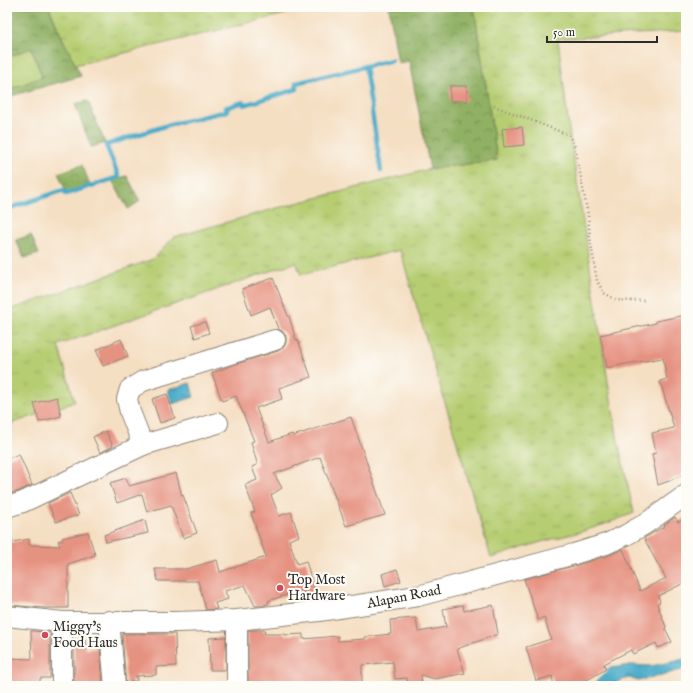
<svg xmlns="http://www.w3.org/2000/svg" width="693" height="693" font-family="'IM FELL English',serif">
<style>
.grass{fill:url(#grass-tufts);stroke:#707c4e}
.forest{fill:url(#forest-crowns);stroke:#5e6e48}
.pitch{fill:#b6cd72;stroke:#707c4e}
.water{fill:url(#water-ripples);stroke:#3a6c7a}
.lines{fill:none;stroke-linecap:round;stroke-linejoin:round}
.stream{stroke:#4aacc9;stroke-width:4.5}
.building{fill:#e69281}
.minor-casing{stroke:#908577;stroke-width:22}
.path{stroke:#908577;stroke-width:2.5;stroke-dasharray:1 3;stroke-linecap:butt}
.minor{stroke:#fff;stroke-width:20}
.poi-dot{fill:#d1495b;stroke:#fdfcf7;stroke-width:1.5}
.labels{text-anchor:middle;dominant-baseline:central;stroke-width:4;stroke-linejoin:round;paint-order:stroke}
.poi-label{font-size:14px;fill:#2b2b2b;stroke:#fdfcf7;text-anchor:start}
.street-label{font-size:14px;fill:#2b2b2b;stroke:#fdfcf7}
</style>
<defs>
<pattern id="grass-tufts" width="24" height="20" patternUnits="userSpaceOnUse"><rect width="24" height="20" fill="#b6cd72"/><path d="M3 7l-1-3M5 7V3M7 7l1-3M15 17l-1-3M17 17v-4M19 17l1-3" fill="none" stroke="#9db063"/></pattern>
<pattern id="forest-crowns" width="20" height="18" patternUnits="userSpaceOnUse"><rect width="20" height="18" fill="#90b064"/><path d="M2 6a3 3 0 1 1 6 0M12 15a3 3 0 1 1 6 0" fill="none" stroke="#768f53"/></pattern>
<pattern id="water-ripples" width="26" height="14" patternUnits="userSpaceOnUse"><rect width="26" height="14" fill="#4aacc9"/><path d="M2 4q2-2 4 0t4 0M15 11q2-2 4 0t4 0" fill="none" stroke="#3e8ca3"/></pattern>
</defs>
<rect width="100%" height="100%" fill="#fdfcf7"/>
<filter id="ink" filterUnits="userSpaceOnUse"><feTurbulence type="fractalNoise" baseFrequency=".025" numOctaves="2"/><feDisplacementMap in="SourceGraphic" scale="8" xChannelSelector="R" yChannelSelector="G"/><feConvolveMatrix kernelMatrix="1 2 1 2 8 2 1 2 1" color-interpolation-filters="sRGB"/></filter>
<filter id="wash" filterUnits="userSpaceOnUse"><feTurbulence type="fractalNoise" baseFrequency=".012" numOctaves="4" result="noise"/><feDisplacementMap in="SourceGraphic" scale="16" xChannelSelector="R" yChannelSelector="G"/><feGaussianBlur stdDeviation="0.9" result="paint"/><feColorMatrix in="noise" values="0 0 0 0 0 0 0 0 0 0 0 0 0 0 0 0 0 1.4 0 .05"/><feComposite in="paint" operator="in"/></filter>
<g filter="url(#wash)">
<rect width="100%" height="100%" fill="#f5dfc3"/>
<!-- grass -->
<g class="grass">
<path d="M49,7H314L75,65L58,29Z"/>
<path d="M474,7H686V31L558,39L569,129L600,333L618,441L634,513L605,524L580,532L541,542L491,558L400,250L301,275L296,262L58,345L75,402L7,425V311L153,259L174,237L277,208L430,169L497,160Z"/>
</g>
<!-- forest -->
<g class="forest">
<path d="M7,7H49L58,29L81,76L7,97V90L42,76L31,48L7,58Z"/>
<path d="M389,7H474L497,160L430,169L409,61L398,63Z"/>
<path d="M88,101L105,143L91,147L75,104Z"/>
<path d="M82,165L91,187L68,195L58,173Z"/>
<path d="M127,176L140,201L128,209L112,180Z"/>
<path d="M31,235L39,254L24,258L16,240Z"/>
</g>
<!-- pitch -->
<path class="pitch" d="M31,48L42,77L7,90V58Z"/>
<!-- water -->
<g class="water">
<path d="M190,383L194,397L172,404L168,390Z"/>
<path d="M686,658V669L638,681L629,678L622,680L613,686H592L610,668L632,665L651,666L676,661Z"/>
</g>
<g class="lines">
<!-- stream -->
<g class="stream">
<path d="M365,66L381,171"/>
<path d="M7,209L64,190L66,194L119,177L106,145L168,125L227,111L225,108L243,102L244,105L297,89L296,83L392,60"/>
</g>
</g>
<g id="blocks">
<!-- building -->
<g class="building">
<rect x="450" y="86" width="17" height="15"/>
<path d="M522,127L524,145L504,147L502,129Z"/>
<path d="M273,278L288,316H289L296,340H298L311,377L279,388L282,399L256,408L269,442L292,434L293,436L351,417L385,515L346,526L320,457L274,474L282,488L271,495L279,516L291,512L299,536L289,540L297,564L306,561L315,592L304,595L302,590L268,601L269,603L263,606H255L245,585L225,591L228,599L215,603L217,609L206,610L198,581H158L155,569H186L217,560L220,572L266,557L251,513L255,512L245,485L257,480L252,467L257,465V463L251,442L254,441L236,396L222,401L212,373L236,364L278,351L284,347L286,342V336L282,331L278,329L270,307L251,315L242,289Z"/>
<path d="M686,315V474L672,479V480L658,485L652,454L656,453L652,433L674,428L660,381L667,379L663,358L625,364L607,368L600,335L656,323V321Z"/>
<path d="M205,322L209,333L195,338L191,326Z"/>
<path d="M121,339L128,356L103,366L96,350Z"/>
<path d="M167,394L175,418L160,423L152,399Z"/>
<path d="M57,397L61,416L39,422L34,403Z"/>
<path d="M106,431L113,446L100,453L93,437Z"/>
<path d="M19,454L32,485L19,491L7,495V459Z"/>
<path d="M176,473L182,496L183,495L197,533L183,538L171,505L147,512L142,494L117,503L110,483L126,478L129,486Z"/>
<path d="M70,493L79,515L56,522L48,503Z"/>
<path d="M675,517L678,522L686,517V582L658,596L660,602L657,604L666,627L665,628L672,642L658,648L656,643L633,654L631,650L604,664L606,669L577,686H554L552,676L536,681L526,647L551,639L544,617L538,620L524,579L577,565L610,555L623,549L640,591L666,578L651,552L644,538L665,526L664,525Z"/>
<path d="M145,520L148,533L106,542L104,535Z"/>
<path d="M88,532L95,555L68,564V608H44L8,605L7,543L29,539V545L60,546L58,541L63,540L62,538Z"/>
<path d="M397,569L401,581L385,586L382,574Z"/>
<path d="M463,605L464,611L493,605L498,634L457,649L465,673L435,679L421,675L422,686H408L407,678L395,679L393,662L362,665V686H343V684L312,686H248V630H265L264,634H285V635L303,634V639L338,636V641L365,639V637L391,634L390,620L416,618L418,632L446,627L443,609Z"/>
<path d="M31,631L50,632V678H40V686H7V658L32,659Z"/>
<path d="M122,634H175L176,666L156,667V675L136,676L137,681H131V686H126Z"/>
<path d="M226,637V670H210L209,638Z"/>
<path d="M85,640V649L100,648L103,686H74V641Z"/>
</g>
</g>
</g>
<g filter="url(#ink)">
<use href="#blocks" fill-opacity="0" stroke="#908577" stroke-width="1"/>
<g class="lines">
<defs>
<g id="minor">
<path d="M143,445L130,412L127,399L130,389L143,381L275,340"/>
<path d="M7,507L23,502L143,445L218,423"/>
<path d="M7,616L62,622H176L237,620L319,611L418,596L574,554L606,544L626,535L645,524L686,495"/>
<path d="M109,621L115,686"/>
<path d="M62,622V686"/>
<path d="M237,686V620"/>
</g>
</defs>
<!-- minor casing -->
<use href="#minor" class="minor-casing"/>
<!-- path -->
<path class="path" d="M494,106L569,135L575,147L588,215L590,237L597,281L604,293L617,300L633,301L646,300"/>
<!-- minor -->
<use href="#minor" class="minor"/>
</g>
</g>
<!-- markers -->
<g class="poi-dot">
<circle cx="280" cy="588" r="4"/>
<circle cx="45" cy="635" r="4"/>
</g>
<g class="labels">
<!-- poi labels -->
<g class="poi-label">
<text x="288" y="580">Top Most<tspan x="288" dy="16">Hardware</tspan></text>
<text x="53" y="627">Miggy's<tspan x="53" dy="16">Food Haus</tspan></text>
</g>
<!-- street labels -->
<g class="street-label">
<text transform="translate(404 597) rotate(-11)">Alapan Road</text>
</g>
</g>
<!-- margin -->
<rect width="693" height="693" fill="none" stroke="#fdfcf7" stroke-width="24"/>
<!-- scale -->
<path d="M547 36v6h110v-6" fill="none" stroke="#2b2b2b" stroke-width="2"/>
<text x="553" y="36" font-size="12" fill="#2b2b2b" stroke="#fdfcf7" stroke-width="3" paint-order="stroke">50 m</text>
</svg>
